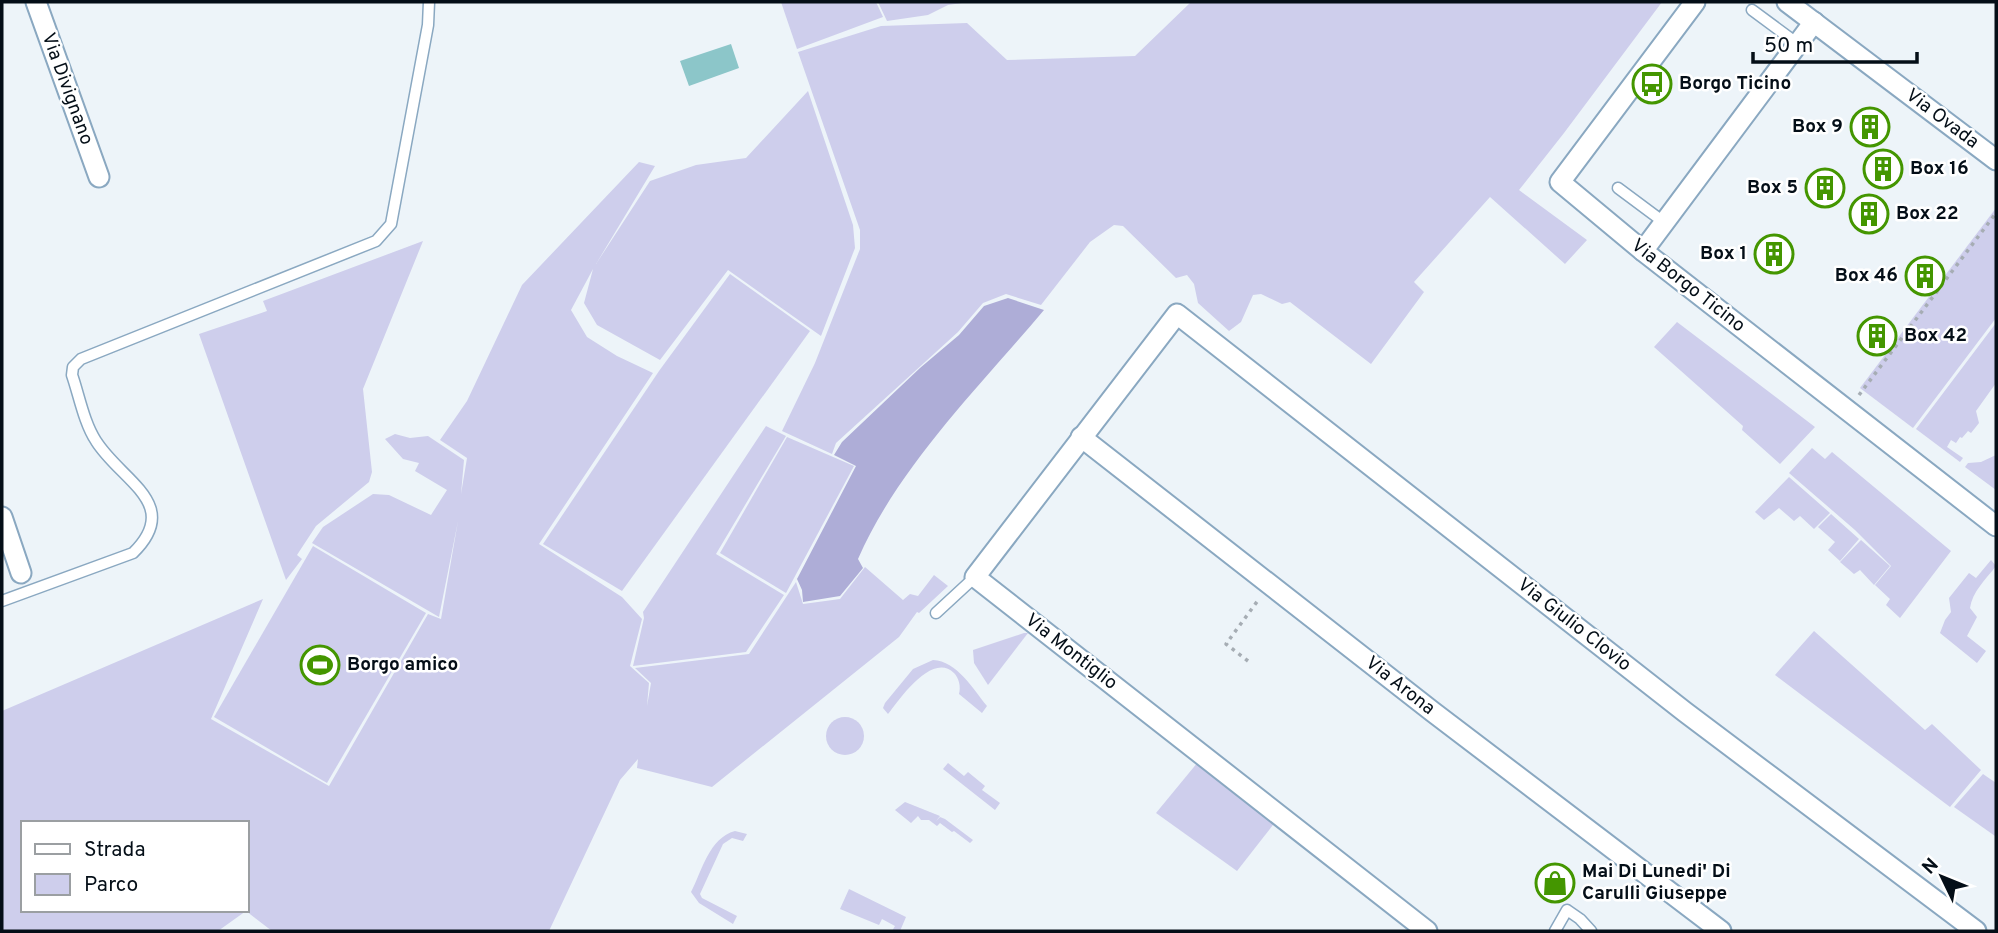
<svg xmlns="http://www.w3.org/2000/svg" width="1998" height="933" font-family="Overpass,sans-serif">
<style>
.green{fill:#ceceec;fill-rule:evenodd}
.forest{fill:#aeadd7}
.water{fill:#8cc6c9}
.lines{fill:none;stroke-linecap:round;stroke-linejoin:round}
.service-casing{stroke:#8aa8c1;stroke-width:13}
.minor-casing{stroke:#8aa8c1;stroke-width:23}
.path{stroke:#a6adb4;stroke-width:3.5;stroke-dasharray:3.5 5;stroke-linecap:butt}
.service{stroke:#fff;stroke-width:10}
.minor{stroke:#fff;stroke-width:19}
.labels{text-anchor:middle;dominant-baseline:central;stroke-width:5;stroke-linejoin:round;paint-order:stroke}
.poi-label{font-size:19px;font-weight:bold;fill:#040e17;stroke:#fff;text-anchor:start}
.street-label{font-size:19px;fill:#040e17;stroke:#fff}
</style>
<rect width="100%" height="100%" fill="#edf4f9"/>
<!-- green -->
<g class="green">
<path d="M781,2H876L883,17L797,49Z"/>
<path d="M878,2H969L948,5L928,15L887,21Z"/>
<path d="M1191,2H1662L1564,133L1519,190L1587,240L1565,264L1490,197L1414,282L1424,292L1371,364L1290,302L1282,304L1261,294L1253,295L1241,322L1229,331L1198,303L1194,284L1187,275L1176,278L1123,226L1114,225L1090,242L1041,305L1006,294L983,303L958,332L836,443L832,454L782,431L815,363L860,249V230L798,52L881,26L967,23L1007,60L1135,56Z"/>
<path d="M808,91L853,225L855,248L821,336L728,270L660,360L597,325L584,303L593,269L571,310L587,337L617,356L653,373L539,544L622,597L642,619L630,666L649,683L647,706L651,683L635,668L749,654L796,582L803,604L840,599L865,567L903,600L910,594L918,596L934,575L948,586L919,613L917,612L899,637L712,787L637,768L638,759L620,780L549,931H272L246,911L218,931H2V711L263,599L211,719L329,786L428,614L441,619L458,521L439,617L312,543L323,527L373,494L389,495L431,515L447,490L415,471L419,463L403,459L385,439L395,434L410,438L428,436L464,460L461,494L467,458L440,440L467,401L522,285L639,162L655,166L596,264L650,181L696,165L746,158ZM23,823H247V910H23Z"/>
<path d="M1996,208V318L1913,428L1860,388Z"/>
<path d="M423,241L363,389L372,472L369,482L316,526L297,555L302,559L286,580L199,334L267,311L263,301Z"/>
<path d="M730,274L810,331L622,591L543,544L659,371Z"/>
<path d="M1677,322L1815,427L1780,464L1742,430L1743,426L1654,347Z"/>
<path d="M1996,323V383L1976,411L1979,423L1971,433L1968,431L1962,438L1960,437L1956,443L1951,440L1947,447L1963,458L1960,462L1916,429Z"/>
<path d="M766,426L786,436L716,554L784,595L746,652L633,666L644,618L643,612Z"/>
<path d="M787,437L854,466L786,593L720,553Z"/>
<path d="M1812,448L1825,459L1832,452L1951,551L1900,618L1886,605L1890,599L1875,585L1891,566L1855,530L1789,473Z"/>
<path d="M1996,455V490L1965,467L1968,463L1981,462Z"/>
<path d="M1789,477L1830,513L1814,529L1800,516L1794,521L1779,508L1764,520L1755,512Z"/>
<path d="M1831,514L1859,539L1840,561L1828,550L1835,542L1818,527Z"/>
<path d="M1861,540L1890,566L1874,585L1860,570L1854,574L1840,562Z"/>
<path d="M313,546L426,613L327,783L214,717Z"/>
<path d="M1991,560L1996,566C1986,579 1972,592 1970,608L1977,617L1967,636L1986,651L1977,663L1940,633L1945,620L1951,612L1949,598L1969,573L1976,578Z"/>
<path d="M1814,631L1925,730L1932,724L1981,770L1950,807L1775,675Z"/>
<path d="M1024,633H1028L988,685L974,663L973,650Z"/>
<path d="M933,660C957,661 973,689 987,706L982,713L959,694C961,687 959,678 954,673C932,651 899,700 888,714L883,708L885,703L913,669Z"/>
<circle cx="845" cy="736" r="19"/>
<path d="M1198,762L1276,821L1237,871L1156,813Z"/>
<path d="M948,763L964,776L968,772L985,786L982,790L1000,803L995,810L943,769Z"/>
<path d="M1983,774L1996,783L1995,836L1954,807Z"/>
<path d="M905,802L940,816L936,821L940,817L945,819L973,840L970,843L954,831L952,832L940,823L937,826L929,820H921L918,816L911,823L895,810Z"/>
<path d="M735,831L747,834L743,841L732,838L723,844L700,894L702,898L737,916L733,924L699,903L691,892C702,871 709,838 735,831Z"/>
<path d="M849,889L906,917L900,931H892L895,926L882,919L879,925L840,909Z"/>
</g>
<!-- forest -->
<path class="forest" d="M1008,298L1044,310C980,386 898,467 858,559L863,568L840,596L803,602L802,590L797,579L856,466L834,455L842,442L920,368L959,335L984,306Z"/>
<!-- water -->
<path class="water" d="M731,44L739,68L689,86L680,61Z"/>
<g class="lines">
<defs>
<g id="service">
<path d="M1752,10L1798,44"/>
<path d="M1618,188L1665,223"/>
<path d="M2,601L133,553C183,504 121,481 96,441C84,423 79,395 72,375L73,367L81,359L376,241L391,224L428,25L429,2"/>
<path d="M936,613L975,577"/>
<path d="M1555,931L1567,910L1580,919L1591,931"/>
</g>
<g id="minor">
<path d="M36,2L99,177"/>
<path d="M1695,2L1560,182L1643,251L1996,526"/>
<path d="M1787,2L1996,160"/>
<path d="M1643,251L1814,22"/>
<path d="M1081,437L1433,712L1721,931"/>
<path d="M2,517L21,573"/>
<path d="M1427,931L975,577L1177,314L1685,712L1976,931"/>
</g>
</defs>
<!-- service casing -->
<use href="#service" class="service-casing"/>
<!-- minor casing -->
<use href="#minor" class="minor-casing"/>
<!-- path -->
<g class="path">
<path d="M1859,395L1996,213"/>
<path d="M1248,661L1226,644L1259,599"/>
</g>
<!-- service -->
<use href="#service" class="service"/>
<!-- minor -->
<use href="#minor" class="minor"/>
</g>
<!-- icons -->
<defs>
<symbol id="bus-ring" viewBox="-11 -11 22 22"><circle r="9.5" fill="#fff" stroke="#449600" stroke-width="1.5"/><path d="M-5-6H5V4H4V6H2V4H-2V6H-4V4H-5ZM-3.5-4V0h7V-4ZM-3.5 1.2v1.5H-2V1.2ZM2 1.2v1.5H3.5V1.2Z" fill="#449600"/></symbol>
<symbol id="building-ring" viewBox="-11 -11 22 22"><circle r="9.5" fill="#fff" stroke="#449600" stroke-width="1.5"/><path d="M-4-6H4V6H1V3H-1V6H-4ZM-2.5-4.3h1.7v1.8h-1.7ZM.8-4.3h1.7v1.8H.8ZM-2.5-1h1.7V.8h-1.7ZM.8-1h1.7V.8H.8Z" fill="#449600"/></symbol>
<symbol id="stadium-ring" viewBox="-11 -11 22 22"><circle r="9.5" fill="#fff" stroke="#449600" stroke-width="1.5"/><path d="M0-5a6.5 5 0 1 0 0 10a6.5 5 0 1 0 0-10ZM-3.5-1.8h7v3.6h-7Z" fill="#449600"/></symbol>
<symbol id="shop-ring" viewBox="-11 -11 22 22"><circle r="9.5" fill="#fff" stroke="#449600" stroke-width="1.5"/><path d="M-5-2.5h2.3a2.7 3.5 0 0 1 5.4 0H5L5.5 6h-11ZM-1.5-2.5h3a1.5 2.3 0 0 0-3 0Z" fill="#449600"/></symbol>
</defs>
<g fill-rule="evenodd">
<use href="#bus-ring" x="1630" y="62" width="44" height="44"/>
<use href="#building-ring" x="1848" y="105" width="44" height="44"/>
<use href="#building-ring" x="1861" y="147" width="44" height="44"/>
<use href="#building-ring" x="1803" y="166" width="44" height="44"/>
<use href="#building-ring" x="1847" y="192" width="44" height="44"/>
<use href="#building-ring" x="1752" y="232" width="44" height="44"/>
<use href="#building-ring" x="1903" y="254" width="44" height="44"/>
<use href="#building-ring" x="1855" y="314" width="44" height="44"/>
<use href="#stadium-ring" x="298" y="643" width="44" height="44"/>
<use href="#shop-ring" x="1533" y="861" width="44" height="44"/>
</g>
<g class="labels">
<!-- poi labels -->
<g class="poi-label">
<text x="1679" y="84">Borgo Ticino</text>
<text x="1843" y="127" text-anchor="end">Box 9</text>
<text x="1910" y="169">Box 16</text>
<text x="1798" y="188" text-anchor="end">Box 5</text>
<text x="1896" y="214">Box 22</text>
<text x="1747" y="254" text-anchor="end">Box 1</text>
<text x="1898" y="276" text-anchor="end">Box 46</text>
<text x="1904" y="336">Box 42</text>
<text x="347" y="665">Borgo amico</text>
<text x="1582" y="872">Mai Di Lunedi' Di<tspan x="1582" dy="22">Carulli Giuseppe</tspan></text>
</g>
<!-- street labels -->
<g class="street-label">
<text transform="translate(67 89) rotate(70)">Via Divignano</text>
<text transform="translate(1942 119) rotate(37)">Via Ovada</text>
<text transform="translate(1688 286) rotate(38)">Via Borgo Ticino</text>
<text transform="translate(1574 625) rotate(38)">Via Giulio Clovio</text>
<text transform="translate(1071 652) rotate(38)">Via Montiglio</text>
<text transform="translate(1400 686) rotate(38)">Via Arona</text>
</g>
</g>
<!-- border -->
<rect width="1998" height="933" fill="none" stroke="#040e17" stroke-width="7"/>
<!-- legend -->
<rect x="21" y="821" width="228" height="91" fill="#ffffff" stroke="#9b9fa2" stroke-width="2"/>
<rect x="35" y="844" width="35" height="10" fill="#ffffff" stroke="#9b9fa2" stroke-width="2"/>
<text x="84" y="856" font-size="21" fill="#040e17">Strada</text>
<rect x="35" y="874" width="35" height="21" fill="#ceceec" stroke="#9b9fa2" stroke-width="2"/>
<text x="84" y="891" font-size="21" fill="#040e17">Parco</text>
<!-- north arrow -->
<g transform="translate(1942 877) rotate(313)" stroke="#ffffff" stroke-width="5" paint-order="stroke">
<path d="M0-5L12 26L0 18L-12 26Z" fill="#040e17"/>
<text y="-10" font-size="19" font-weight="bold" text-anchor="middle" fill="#040e17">N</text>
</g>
<!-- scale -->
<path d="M1753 52v10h164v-10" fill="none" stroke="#040e17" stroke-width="3.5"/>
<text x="1764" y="52" font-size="21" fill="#040e17" stroke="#ffffff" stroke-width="5" paint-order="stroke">50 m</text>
</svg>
